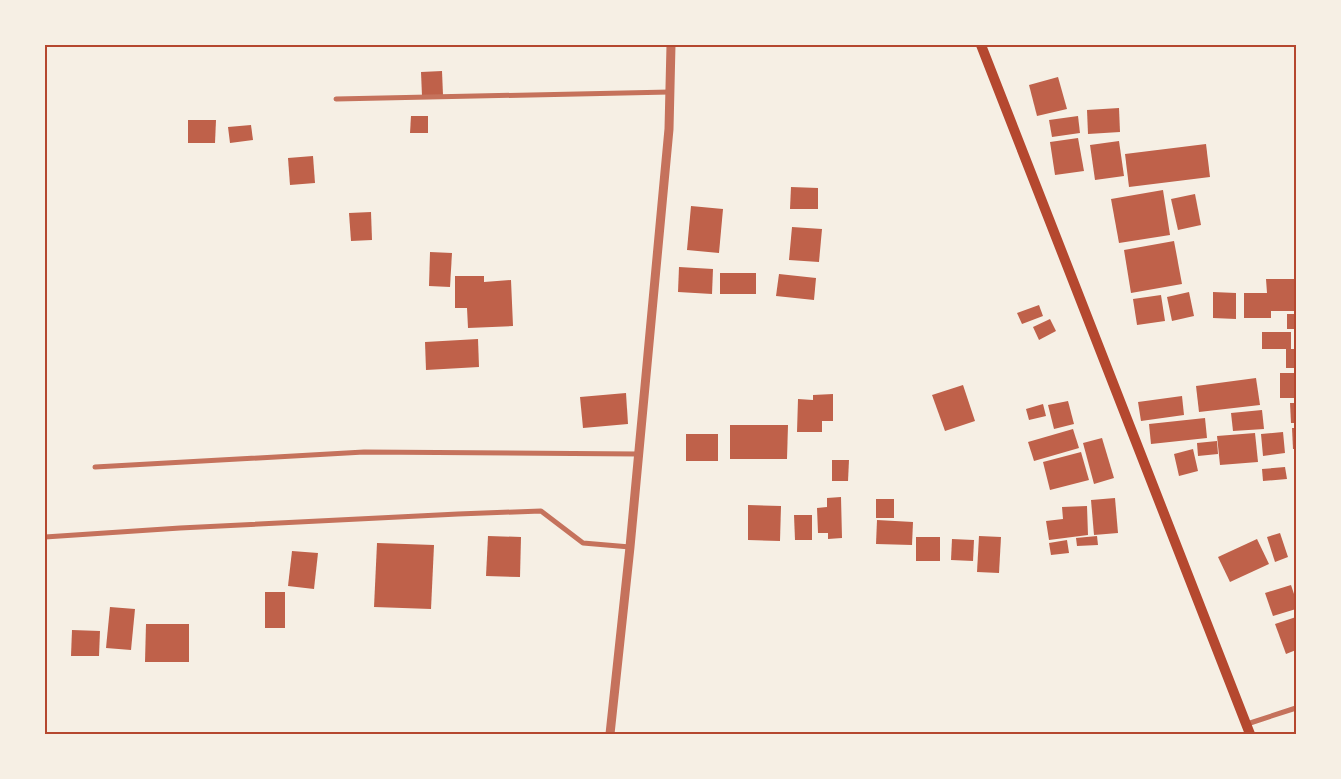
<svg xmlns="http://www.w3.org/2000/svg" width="1341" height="779" font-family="Montserrat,sans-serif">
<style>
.building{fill:#bf614a}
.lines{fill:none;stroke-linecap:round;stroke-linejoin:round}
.minor{stroke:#c5725c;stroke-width:5}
.tertiary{stroke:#c5725c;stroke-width:9}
.secondary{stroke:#b5482f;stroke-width:10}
.neatline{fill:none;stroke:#b5482f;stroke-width:2}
</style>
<rect width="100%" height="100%" fill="#f6efe4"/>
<!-- building -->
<g class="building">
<path d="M442,71L443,95L422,96L421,72Z"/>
<path d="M1058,77L1067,109L1037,116L1029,85Z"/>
<path d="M1119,108L1120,132L1088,134L1087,110Z"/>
<path d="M411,116H428V133H410Z"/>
<path d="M1078,116L1080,133L1052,137L1049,120Z"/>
<path d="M188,120H216L215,143H188Z"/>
<path d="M251,125L253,140L230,143L228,127Z"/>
<path d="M1078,138L1084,171L1055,175L1050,142Z"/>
<path d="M1119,141L1124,176L1095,180L1090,145Z"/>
<path d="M1206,144L1210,177L1129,187L1125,154Z"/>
<path d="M313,156L315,183L290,185L288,158Z"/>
<path d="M791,187L818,188V209H790Z"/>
<path d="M1163,190L1170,235L1119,243L1111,199Z"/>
<path d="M1195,194L1201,225L1178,230L1171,199Z"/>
<path d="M691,206L723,209L719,253L687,250Z"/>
<path d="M371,212L372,240L351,241L349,213Z"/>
<path d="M792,227L822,229L819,262L789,260Z"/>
<path d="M1174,241L1182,284L1131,293L1124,250Z"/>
<path d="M430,252L452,253L450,287L429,286Z"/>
<path d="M679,267L713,269L712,294L678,292Z"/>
<rect x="720" y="273" width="36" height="21"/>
<path d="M779,274L816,278L814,300L776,296Z"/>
<path d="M455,276H484V282L511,280L513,326L468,328L467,308H455Z"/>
<path d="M1266,279H1294V311H1271V318H1244V293H1267Z"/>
<path d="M1189,292L1194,316L1172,321L1167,297Z"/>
<path d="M1213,292L1236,293V319L1213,318Z"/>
<path d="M1161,295L1165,321L1137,325L1133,299Z"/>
<path d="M1039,305L1043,316L1022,324L1017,313Z"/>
<rect x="1287" y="314" width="9" height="15"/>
<path d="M1050,319L1056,331L1039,340L1033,327Z"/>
<path d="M1262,332H1291V349H1296V368H1286V349H1262Z"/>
<path d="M478,339L479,367L426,370L425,342Z"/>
<rect x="1280" y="373" width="16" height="25"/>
<path d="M1256,378L1260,405L1199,412L1196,386Z"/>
<path d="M963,385L975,421L945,431L932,395Z"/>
<path d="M626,393L628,424L583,428L580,397Z"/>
<path d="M833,394V421H822V432H797L798,399L813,400V395Z"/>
<path d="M1182,396L1184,415L1141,421L1138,402Z"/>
<path d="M1068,401L1074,424L1054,429L1048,405Z"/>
<path d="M1290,403H1296V423H1291Z"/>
<path d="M1043,404L1046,416L1029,420L1026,409Z"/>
<path d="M1262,410L1264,429L1233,431L1231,413Z"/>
<path d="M1205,418L1207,438L1151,444L1149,424Z"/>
<path d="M730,425H788L787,459H730Z"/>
<path d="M1292,428H1296V449H1293Z"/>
<path d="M1073,429L1079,448L1034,461L1028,442Z"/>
<path d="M1283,432L1285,453L1263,456L1261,434Z"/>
<path d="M1255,433L1258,462L1220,465L1217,436Z"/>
<rect x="686" y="434" width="32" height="27"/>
<path d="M1102,438L1114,478L1094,484L1083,443Z"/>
<path d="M1217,441L1218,454L1198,456L1197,443Z"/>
<path d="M1193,449L1198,471L1179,476L1174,454Z"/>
<path d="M1081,452L1089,480L1050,490L1043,462Z"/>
<path d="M832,460H849L848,481H832Z"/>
<path d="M1285,467L1287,479L1263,481L1262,469Z"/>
<path d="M841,497L842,538L828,539V533H818L817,508L827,507V498Z"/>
<path d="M1115,498L1118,533L1094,535L1091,500Z"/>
<rect x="876" y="499" width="18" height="19"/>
<path d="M748,505L781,506L780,541L748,540Z"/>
<path d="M1087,506L1088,535L1049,540L1046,521L1063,519L1062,507Z"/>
<path d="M794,515H812V540H795Z"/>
<path d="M877,520L913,522L912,545L876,544Z"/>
<path d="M1280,533L1288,557L1275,562L1267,537Z"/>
<path d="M488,536L521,537L520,577L486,576Z"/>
<path d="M979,536L1001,537L999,573L977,572Z"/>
<path d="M1097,536L1098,545L1077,546L1076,538Z"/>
<rect x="916" y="537" width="24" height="24"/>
<path d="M952,539L974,540L973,561L951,560Z"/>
<path d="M1257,539L1269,564L1230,582L1218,557Z"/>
<path d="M1067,540L1069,553L1051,555L1049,543Z"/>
<path d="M377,543L434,545L431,609L374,607Z"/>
<path d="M292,551L318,553L314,589L288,586Z"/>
<path d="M1291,585L1296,600V609L1273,616L1265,593Z"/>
<rect x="265" y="592" width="20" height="36"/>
<path d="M110,607L135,609L131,650L106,648Z"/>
<path d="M1296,617V650L1286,654L1275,624Z"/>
<path d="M146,624H189V662H145Z"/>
<path d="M72,630L100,631L99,656H71Z"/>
</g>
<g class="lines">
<!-- minor -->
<g class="minor">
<path d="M336,99L670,92"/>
<path d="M95,467L364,452L638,454"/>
<path d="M45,537L180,528L458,514L541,511L583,543L630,547"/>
<path d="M1247,724L1296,708"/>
</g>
<!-- tertiary -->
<path class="tertiary" d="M610,734L630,547L669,129L671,45"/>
<!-- secondary -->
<path class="secondary" d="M981,45L1250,734"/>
</g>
<!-- border -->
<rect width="1341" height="779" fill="none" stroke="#f6efe4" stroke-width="92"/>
<rect x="46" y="46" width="1249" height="687" class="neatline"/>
</svg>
